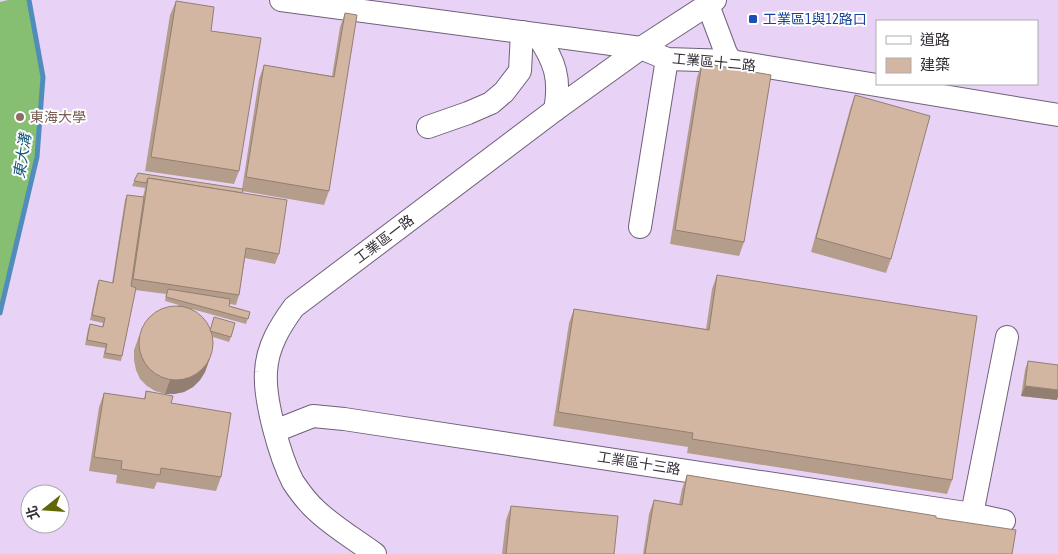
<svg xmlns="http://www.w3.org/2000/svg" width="1058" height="554" font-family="'Asap Condensed','Noto Sans TC',sans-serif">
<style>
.built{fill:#e8d3f7;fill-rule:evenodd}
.forest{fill:#86bf71}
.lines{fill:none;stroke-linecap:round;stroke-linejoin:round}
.stream{stroke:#508dbb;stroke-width:5}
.minor-casing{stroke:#6f6079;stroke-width:24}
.minor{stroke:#fff;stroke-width:22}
.wall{fill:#b59d8b}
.shaded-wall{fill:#937f71}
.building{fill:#d2b6a2;stroke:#937f71}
.transit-dot{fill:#1a4fb4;stroke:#fff;stroke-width:2}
.education-dot{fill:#8d6e63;stroke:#fff;stroke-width:2}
.labels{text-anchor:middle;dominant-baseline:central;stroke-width:4;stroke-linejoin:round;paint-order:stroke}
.transit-label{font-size:14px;fill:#164399;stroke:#fff;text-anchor:start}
.street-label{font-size:14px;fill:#342d38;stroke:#fff}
.education-label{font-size:14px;fill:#785e54;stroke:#fff;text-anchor:start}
.water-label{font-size:15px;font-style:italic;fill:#13577f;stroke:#fff}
</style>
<rect width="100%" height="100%" fill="#f3e2ff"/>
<!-- built -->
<path class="built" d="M0,0H1058V554H0ZM877,21H1037V84H877ZM30,494H60V524H30Z"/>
<!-- forest -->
<path class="forest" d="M8,0H29L43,77L37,157L0,313V2Z"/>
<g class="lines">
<!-- stream -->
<path class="stream" d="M0,313L37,157L43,77L29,0"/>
<defs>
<g id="minor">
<path d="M281,0L641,48L667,59L731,61L1058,115"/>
<path d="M708,5L726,53L731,61"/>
<path d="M537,35C555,61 561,79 555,110"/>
<path d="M428,127L468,113L491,103L504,92L520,71L522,32"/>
<path d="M640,227L667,59"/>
<path d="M275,431L313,416L344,419L972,514L1004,521"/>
<path d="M972,514L1007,337"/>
<path d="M375,554C356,540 334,527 317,511C309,504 299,491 293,482C280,457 264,400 266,372C267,347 280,326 294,307L555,110L641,48L715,0"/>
</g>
</defs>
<!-- minor casing -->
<use href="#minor" class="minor-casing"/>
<!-- minor -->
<use href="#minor" class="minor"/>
</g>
<!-- wall -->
<g class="wall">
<path d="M176,1L211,31L239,171L234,184L145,171L170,15Z"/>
<path d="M345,13L329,191L324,205L242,191V193L279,254L275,264L245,258L239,295L236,305L230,304L229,306L250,312L246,324L192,309L210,330L214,317L231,337L229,342L213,337L210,358L205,372L200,380L193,387L184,392L174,394H165L155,391L147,386L140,379L136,370L134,360V350L139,336L179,305L165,301L166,294L135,290L122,356L121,361L103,358L105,348L85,345L88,329L90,324L102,327L103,323L90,320L97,285L99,280L112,283L125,200L127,195L143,197L145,188L132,186L138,173L242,189L259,79L264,65L332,76L340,27Z"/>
<path d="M702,63L744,242L739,256L670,244L697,77Z"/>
<path d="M855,95L891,259L886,273L811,252L850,109Z"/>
<path d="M717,275L952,480L947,494L687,453L688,447L553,426L569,323L574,309L706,329L712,289Z"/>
<path d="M1028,361L1057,400L1021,396L1025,370Z"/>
<path d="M146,391L171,403L221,477L216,491L157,482L154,489L116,483L117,475L89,471L99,407L104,393L144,399Z"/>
<path d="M687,475L936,518L1012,554H643L649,514L654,500L679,504L682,489Z"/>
<path d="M511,506L614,554H502L506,520Z"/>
</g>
<!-- shaded-wall -->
<g class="shaded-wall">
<path d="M210,358L205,372L200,380L193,387L184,392L174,394H165L170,380Z"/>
<path d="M1025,386L1058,390V397L1057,400L1021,396Z"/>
</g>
<!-- building -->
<g class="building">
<path d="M176,1L214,7L211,31L261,38L239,171L151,157Z"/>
<path d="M345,13L357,15L329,191L246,177L264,65L334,77Z"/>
<path d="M702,63L771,75L744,242L675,230Z"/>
<path d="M855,95L930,116L891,259L816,238Z"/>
<path d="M138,173L243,189L242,193L148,178L146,183L134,181Z"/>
<path d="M148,178L287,200L279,254L246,248L239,295L133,279Z"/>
<path d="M127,195L144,197L131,286L136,288L122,356L105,353L107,344L87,340L90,324L103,327L105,318L92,315L99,280L113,283Z"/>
<path d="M717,275L977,316L952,480L692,439L693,433L558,412L574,309L709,330Z"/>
<path d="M168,289L230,299L229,306L250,312L248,319L166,297Z"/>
<circle cx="176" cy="343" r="37"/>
<path d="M214,317L235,323L231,337L210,331Z"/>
<path d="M1028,361L1058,365V390L1025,386Z"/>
<path d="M146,391L173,396L171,403L231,413L221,477L161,468L160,475L121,469L122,461L94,457L104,393L145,399Z"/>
<path d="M687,475L936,516V518L1016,530L1012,554H645L654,500L682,505Z"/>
<path d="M511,506L618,516L614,554H506Z"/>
</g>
<!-- markers -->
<rect class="transit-dot" x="748" y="14" width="10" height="10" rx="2.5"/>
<circle class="education-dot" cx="20" cy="117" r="5"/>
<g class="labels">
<!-- transit labels -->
<g class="transit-label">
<text x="763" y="19">工業區1與12路口</text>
</g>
<!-- street labels -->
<g class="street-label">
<text transform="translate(714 62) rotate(5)">工業區十二路</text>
<text transform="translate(384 239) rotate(-37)">工業區一路</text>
<text transform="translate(639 463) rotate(9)">工業區十三路</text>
</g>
<!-- education labels -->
<g class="education-label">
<text x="30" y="117">東海大學</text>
</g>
<!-- water labels -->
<g class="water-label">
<text transform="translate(22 156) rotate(-81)">東大溝</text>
</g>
</g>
<!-- legend -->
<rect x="876" y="20" width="162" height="65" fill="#ffffff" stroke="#aeabaf"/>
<rect x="886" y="36" width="25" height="8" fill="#ffffff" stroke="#aeabaf"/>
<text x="920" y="45" font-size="15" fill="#342d38">道路</text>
<rect x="886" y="58" width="25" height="15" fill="#d2b6a2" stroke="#aeabaf"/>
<text x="920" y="70" font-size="15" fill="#342d38">建築</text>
<!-- north arrow -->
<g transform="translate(45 509) rotate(253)"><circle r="24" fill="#ffffff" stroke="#aeabaf"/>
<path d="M0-4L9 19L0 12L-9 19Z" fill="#606706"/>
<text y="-8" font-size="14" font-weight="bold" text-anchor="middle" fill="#342d38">北</text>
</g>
</svg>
